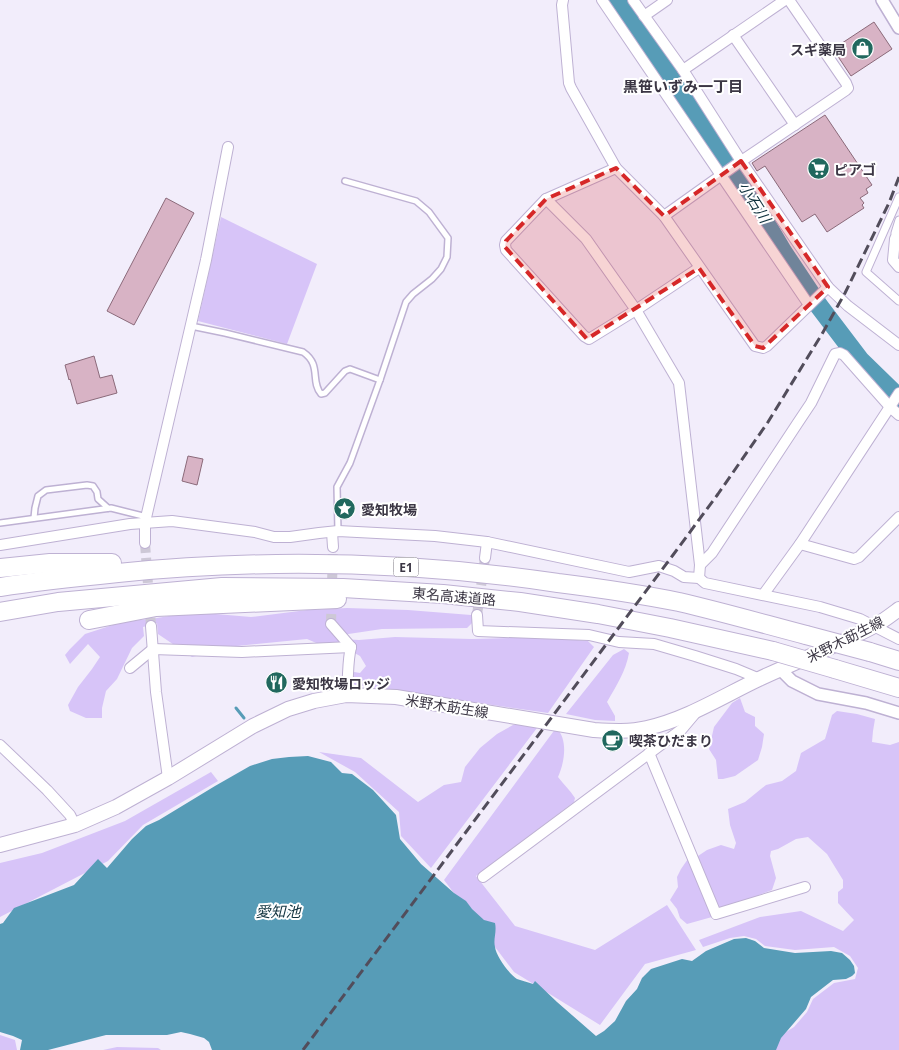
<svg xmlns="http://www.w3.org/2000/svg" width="899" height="1050" font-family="'Open Sans','Noto Sans JP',sans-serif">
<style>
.green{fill:#d7c4f8}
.water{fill:#579cb7}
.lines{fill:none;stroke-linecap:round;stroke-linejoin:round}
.stream{stroke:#579cb7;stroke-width:3}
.river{stroke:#579cb7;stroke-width:19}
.building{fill:#d8b3c5;stroke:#8b6a7a}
.minor-tunnel{stroke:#cdc8d6;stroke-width:10;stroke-dasharray:10 5;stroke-linecap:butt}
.service-casing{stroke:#beb1d3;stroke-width:8}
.pedestrian-casing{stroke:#beb1d3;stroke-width:9}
.minor-casing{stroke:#beb1d3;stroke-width:12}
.tertiary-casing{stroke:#beb1d3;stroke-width:14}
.secondary-casing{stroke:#beb1d3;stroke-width:16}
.motorway-casing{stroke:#beb1d3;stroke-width:20}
.service{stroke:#fff;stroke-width:5}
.pedestrian{stroke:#fff;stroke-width:7}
.minor{stroke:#fff;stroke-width:10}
.tertiary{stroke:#fff;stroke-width:11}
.secondary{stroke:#fff;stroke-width:14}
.motorway{stroke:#fff;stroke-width:18}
.rail{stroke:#524d5b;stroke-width:3;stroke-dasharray:10 5;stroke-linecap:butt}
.motorway-bridge-casing{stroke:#beb1d3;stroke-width:20;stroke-linecap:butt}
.motorway-bridge{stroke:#fff;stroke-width:18}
.marked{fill:#d62828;fill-opacity:0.2;stroke:#d62828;stroke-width:4;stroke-dasharray:10 6;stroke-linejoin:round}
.labels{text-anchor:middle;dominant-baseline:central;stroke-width:4;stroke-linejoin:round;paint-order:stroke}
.shield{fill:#fff;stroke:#76727c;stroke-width:1}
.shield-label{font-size:12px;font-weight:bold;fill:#3b3644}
.poi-label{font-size:14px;font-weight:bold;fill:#3b3644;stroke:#fff;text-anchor:start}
.street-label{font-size:14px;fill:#3b3644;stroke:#fff}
.neighbourhood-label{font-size:15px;font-weight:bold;fill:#3b3644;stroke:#fff}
.water-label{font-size:15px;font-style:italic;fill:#0f313d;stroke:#fff}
</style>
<rect width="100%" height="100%" fill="#f2edfb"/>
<!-- green -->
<g class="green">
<path d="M221,217L317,264L287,344L198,321Z"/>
<path d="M347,608L408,610L471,615L473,622L467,628L382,629L335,636L341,639L359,640L395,637L472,639L542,637L588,641L594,647L548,713L356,685L342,680L343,670L360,673L366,666L360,656L338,644L321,645L307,639L237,646L192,657L158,634L157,623L143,627L144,636L132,648L117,679L106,691L102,708V718H86L70,711L68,705L78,687L92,669L100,657L88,644L70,664L65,655L70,649L85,634L122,622L157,618L175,615L204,613L251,617L307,610Z"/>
<path d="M624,649L629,653C626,671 616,686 607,702L615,716V721L595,720L566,714L613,655Z"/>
<path d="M740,698L745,712L755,717V726L764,734L762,747L758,760L735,776L723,779H718L716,760L709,749L714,727L732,703Z"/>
<path d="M837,711L857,714L875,719L873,731L872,742L890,745L899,742V1050H767L770,1042L794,1027L807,1012L813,999L834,983L855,979L858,968L850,956L834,947L795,950L765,946L756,939L744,936L730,938L703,947L699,940L760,917L801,911L843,931L854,920L838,903V892L843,888V880L827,854L808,837L796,839L778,849L771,851L770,856L776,878L772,890L759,895L753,899L723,908L715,906L695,858L707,850L721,845L734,849L736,843L730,825L728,809L745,802L766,785L782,781L796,771L801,753L825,739L832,715Z"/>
<path d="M540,724L431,868L401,836L399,812L355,772L319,752L361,758L418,802L444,785L461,782L465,767L480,748L497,734L513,725Z"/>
<path d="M556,728C569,739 564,764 558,777C564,785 570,790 575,798L574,802L476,876L515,926L595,950L667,905L696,950L645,964L600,1025L514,972L444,880Z"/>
<path d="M211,772L218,781L143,825L108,861L0,917V863L42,853L125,821Z"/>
<path d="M690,856L712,917L687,924L680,918L677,909L670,900L678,887L677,877L681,869Z"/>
<path d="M0,1035L15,1040L17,1050H0Z"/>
<path d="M117,1047L158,1048L161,1050H103Z"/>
</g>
<!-- water -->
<path class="water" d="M308,756L331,762L342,773L352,774L373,790L396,815L400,839L421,864L454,893L466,901L472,909L484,920L495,923C497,932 493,939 495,947C496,956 509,974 517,979C522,981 528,982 533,984L535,981L557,1002L596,1036L604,1031L615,1021L626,1001L637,989L642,978L651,969L682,959L692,961L706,951L734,939L746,938L755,941L764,948L795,953L831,951L842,953L850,960L854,966L855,973L852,976L846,979L833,980L811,997L806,1009L781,1038L776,1050H212L209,1042L204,1038L190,1034L181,1032L167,1035H106L48,1050H20L22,1040L13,1036L0,1032V924L3,923L14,908L74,885L98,859L107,868L132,839L146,826L159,820L215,786L250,766L272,759L289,757Z"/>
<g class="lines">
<!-- stream -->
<path class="stream" d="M236,708L244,718"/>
<!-- river -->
<path class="river" d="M618,0L675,82L738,176L783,252L819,306L860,360L899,398"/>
</g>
<!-- building -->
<g class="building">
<path d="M874,22L892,49L851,76L833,49Z"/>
<path d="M825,115L872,185L866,189L868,193L860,198L864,203L862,205L864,208L827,232L815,214L802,222L765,166L757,171L752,163Z"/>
<path d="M166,198L194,213L134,325L107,311Z"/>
<path d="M94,356L100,378L112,375L117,393L77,404L70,379L69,380L65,365Z"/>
<path d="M188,456L203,459L197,485L182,481Z"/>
</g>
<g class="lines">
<!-- minor-tunnel -->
<g class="minor-tunnel">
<path d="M145,543L151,626"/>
<path d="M477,615L485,558"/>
<path d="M331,624L333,547"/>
</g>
<defs>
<g id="service">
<path d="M191,326L225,333L303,352C322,365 310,381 321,394L325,393L345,371L350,369L380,380"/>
<path d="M34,518L35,508L38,496L46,490L87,485L93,486L97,492L98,499L108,508"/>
<path d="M0,523L111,508L147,517"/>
<path d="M338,531L337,487L350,463L380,380L406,302L413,294L432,279L441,269L447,257L448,238L429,212L416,201L345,181"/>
</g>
<g id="pedestrian">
<path d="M899,197L866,272L899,301"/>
<path d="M895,233L899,220"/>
</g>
<g id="minor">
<path d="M563,0L562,5L569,83L571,88L616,168L664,216L755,346L763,348L767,346L828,287"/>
<path d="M602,0L809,305"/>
<path d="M633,0L683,70L741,161L828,287L848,306L899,345"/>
<path d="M644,16L667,0"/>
<path d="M733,35L795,125"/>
<path d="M683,70L785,0"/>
<path d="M616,168L546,199L506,241L505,245L506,250L584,336L589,339L636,310L699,268"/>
<path d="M546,199L586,239L636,310L679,383L700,565L699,578"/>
<path d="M664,216L737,164L846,90L848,88L846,83L789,0"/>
<path d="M899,230L895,239L893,260L899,267"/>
<path d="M332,532L333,547"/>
<path d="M145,543V522L206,260L228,147"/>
<path d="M800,544L854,559L859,557L899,517"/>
<path d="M0,545L130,524L172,521L255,532L274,537H290L319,533L338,531L435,536L487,542L629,572L659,566L674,571L684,577L699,578L705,583L820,607L860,619L899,639"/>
<path d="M485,558L487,542"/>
<path d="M700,565L712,553L797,424L811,403L835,354L840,353L844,355L890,407L899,415"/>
<path d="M763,595L800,544L899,393"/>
<path d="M477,615L478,631L589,635L619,642L654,644L695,656L736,669L760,679"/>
<path d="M331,624L351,647"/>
<path d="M151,626L156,692L168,778"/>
<path d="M130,668L153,649L242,652L351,647"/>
<path d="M346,695C349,679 347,663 351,647"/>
<path d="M0,745L47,790L70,815L75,825"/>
<path d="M649,753L716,914L805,887"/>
<path d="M483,877L682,729L698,710"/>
</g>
<g id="tertiary">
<path d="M882,0L899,28"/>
<path d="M781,670L792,681L818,694L866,703L899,713"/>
</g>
<path id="secondary" d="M0,845L75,825L116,807L168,778L253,726L288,709L314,701L346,695L396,697L594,730C612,731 630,732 647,728C687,719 723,696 759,679C797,661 837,646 874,626C882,622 891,615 899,609"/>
<g id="motorway">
<path d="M0,568L50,563H112"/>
<path d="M0,587C39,581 78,577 118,573C266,558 410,561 558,583C598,588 639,594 679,602C722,612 764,624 806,635"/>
<path d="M0,612L58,602L222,587L343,588L443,594L520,602L598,614L670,628L773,651"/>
<path d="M89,620L156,607L337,599"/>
<path d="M870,652L899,661"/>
<path d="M835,669L899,688"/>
</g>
</defs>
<!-- service casing -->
<use href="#service" class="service-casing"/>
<!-- pedestrian casing -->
<use href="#pedestrian" class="pedestrian-casing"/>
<!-- minor casing -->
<use href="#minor" class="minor-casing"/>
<!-- tertiary casing -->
<use href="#tertiary" class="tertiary-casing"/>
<!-- secondary casing -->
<use href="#secondary" class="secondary-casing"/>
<!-- motorway casing -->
<use href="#motorway" class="motorway-casing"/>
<!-- service -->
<use href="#service" class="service"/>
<!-- pedestrian -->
<use href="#pedestrian" class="pedestrian"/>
<!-- minor -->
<use href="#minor" class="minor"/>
<!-- tertiary -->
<use href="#tertiary" class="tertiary"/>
<!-- secondary -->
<use href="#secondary" class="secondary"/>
<!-- motorway -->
<use href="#motorway" class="motorway"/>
<!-- rail -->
<path class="rail" d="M303,1050L673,555L718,494L768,422L822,334L845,293L889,203L899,177"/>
<defs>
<g id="motorway-bridge">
<path d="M806,635L870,652"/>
<path d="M773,651L835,669"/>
</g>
</defs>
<!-- motorway-bridge casing -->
<use href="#motorway-bridge" class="motorway-bridge-casing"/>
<!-- motorway-bridge -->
<use href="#motorway-bridge" class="motorway-bridge"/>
</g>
<!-- marked area -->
<path class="marked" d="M741,161L828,287L763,348L755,346L699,268L587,339L505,247L506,241L546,199L616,168L664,216Z"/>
<!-- icons -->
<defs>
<symbol id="shop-disc" viewBox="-11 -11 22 22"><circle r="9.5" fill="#21685e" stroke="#fff"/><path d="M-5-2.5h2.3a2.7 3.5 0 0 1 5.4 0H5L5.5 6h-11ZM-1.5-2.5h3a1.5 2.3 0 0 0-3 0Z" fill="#fff"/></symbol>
<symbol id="supermarket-disc" viewBox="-11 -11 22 22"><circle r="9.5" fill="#21685e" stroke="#fff"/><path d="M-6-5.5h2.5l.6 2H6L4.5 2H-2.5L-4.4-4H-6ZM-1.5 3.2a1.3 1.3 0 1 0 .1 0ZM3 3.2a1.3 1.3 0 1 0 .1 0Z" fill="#fff"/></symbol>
<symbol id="sight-disc" viewBox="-11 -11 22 22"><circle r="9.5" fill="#21685e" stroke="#fff"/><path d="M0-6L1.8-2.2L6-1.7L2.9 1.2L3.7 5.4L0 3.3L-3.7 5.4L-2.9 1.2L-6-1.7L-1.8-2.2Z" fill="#fff"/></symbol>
<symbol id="restaurant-disc" viewBox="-11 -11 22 22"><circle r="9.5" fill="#21685e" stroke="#fff"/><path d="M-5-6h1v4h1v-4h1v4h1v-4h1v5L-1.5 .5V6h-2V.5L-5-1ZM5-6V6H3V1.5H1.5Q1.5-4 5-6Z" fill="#fff"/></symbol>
<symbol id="cafe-disc" viewBox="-11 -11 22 22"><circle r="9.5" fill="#21685e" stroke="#fff"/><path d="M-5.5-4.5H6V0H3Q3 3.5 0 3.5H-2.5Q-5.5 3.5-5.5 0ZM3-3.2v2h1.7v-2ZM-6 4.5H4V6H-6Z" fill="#fff"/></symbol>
</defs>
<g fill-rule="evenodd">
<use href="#shop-disc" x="850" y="36" width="25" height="25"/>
<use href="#supermarket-disc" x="806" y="156" width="25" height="25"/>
<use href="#sight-disc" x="332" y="496" width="25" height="25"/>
<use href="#restaurant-disc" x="264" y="670" width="25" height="25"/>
<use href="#cafe-disc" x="600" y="728" width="25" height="25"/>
</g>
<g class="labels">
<!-- shield labels -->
<rect class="shield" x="393.5" y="557.5" width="25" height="19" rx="4"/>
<g class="shield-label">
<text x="406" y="567">E1</text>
</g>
<!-- poi labels -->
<g class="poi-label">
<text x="846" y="49" text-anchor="end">スギ薬局</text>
<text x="834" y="169">ピアゴ</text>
<text x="361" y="509">愛知牧場</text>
<text x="292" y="683">愛知牧場ロッジ</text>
<text x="629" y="740">喫茶ひだまり</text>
</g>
<!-- street labels -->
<g class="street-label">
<text transform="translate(454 596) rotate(5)">東名高速道路</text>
<text transform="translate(845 639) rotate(-27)">米野木莇生線</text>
<text transform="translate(447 706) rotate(9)">米野木莇生線</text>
</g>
<!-- neighbourhood labels -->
<g class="neighbourhood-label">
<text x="683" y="86">黒笹いずみ一丁目</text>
</g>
<!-- water labels -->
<g class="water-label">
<text transform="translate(755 202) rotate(58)">小石川</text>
<text x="278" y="911">愛知池</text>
</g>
</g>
</svg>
